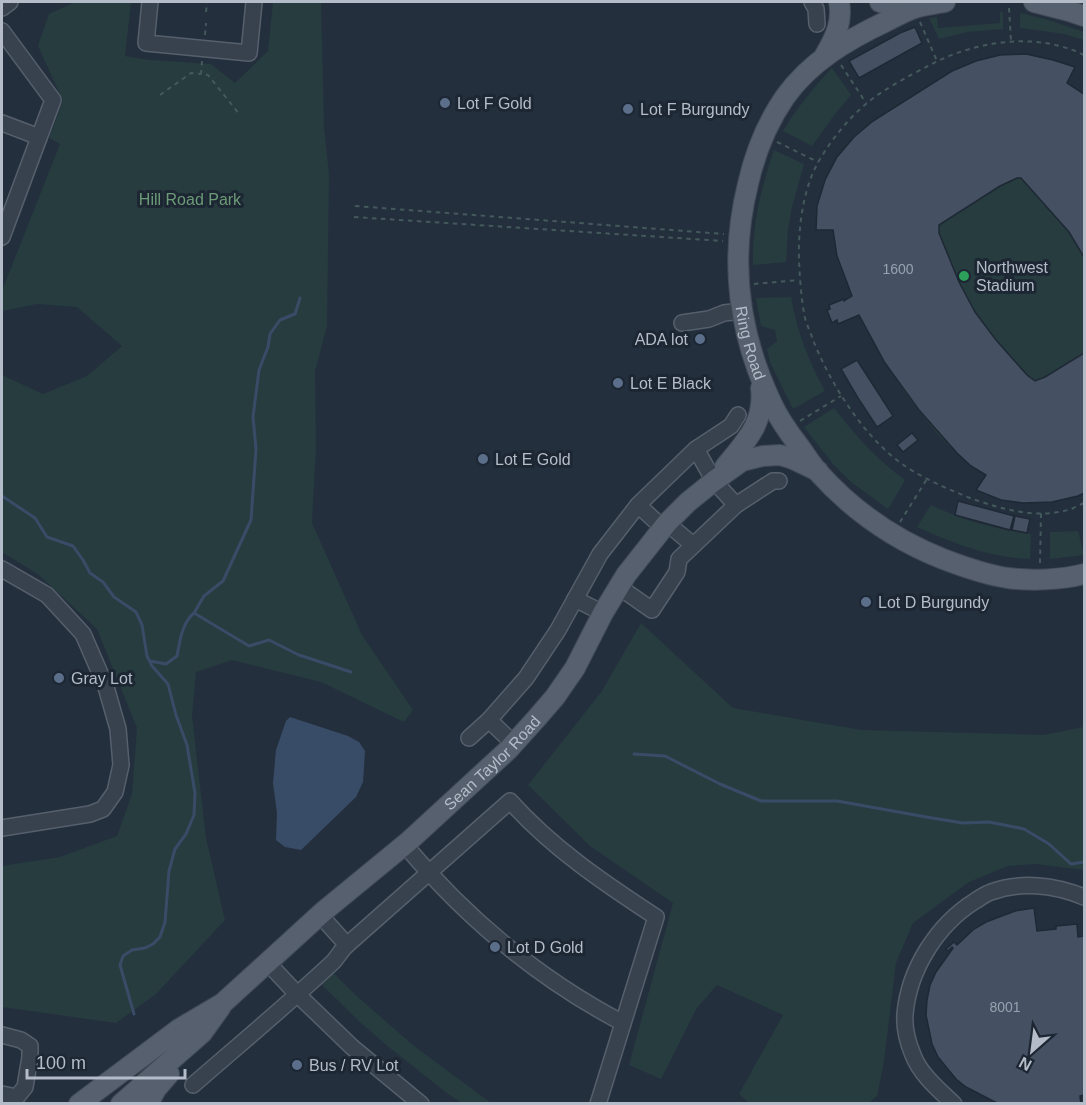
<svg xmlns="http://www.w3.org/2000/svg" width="1086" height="1105" font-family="Arial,sans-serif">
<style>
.green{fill:#263c3f}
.water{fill:#394c67}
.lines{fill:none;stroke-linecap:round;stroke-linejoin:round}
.stream{stroke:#394c67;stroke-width:3}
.building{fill:#455162;stroke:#1f2835;stroke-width:1.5}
.minor-casing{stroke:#565f6c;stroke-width:18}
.major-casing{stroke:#414a57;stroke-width:22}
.path{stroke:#44595c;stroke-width:2;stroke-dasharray:4.5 4.5;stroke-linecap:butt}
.minor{stroke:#38414e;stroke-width:15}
.major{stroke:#56606e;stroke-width:20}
.service-dot{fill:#5c6f8a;stroke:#1d2633;stroke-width:2}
.leisure-dot{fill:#2e9e5b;stroke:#1d2633;stroke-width:2}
.labels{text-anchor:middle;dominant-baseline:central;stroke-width:6;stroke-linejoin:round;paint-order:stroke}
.number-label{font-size:14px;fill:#98a1af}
.poi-label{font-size:16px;fill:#b4bcc9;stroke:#1d2633;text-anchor:start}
.park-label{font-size:16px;fill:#6b9a76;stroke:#1d2633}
.street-label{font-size:16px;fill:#b4bcc9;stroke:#1d2633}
</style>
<rect width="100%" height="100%" fill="#242f3e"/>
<!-- green -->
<g class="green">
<path d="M75,2H131L125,56L150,60L211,64L235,83L268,51L273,2H321L324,127L329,174L327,326L315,371L316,447L312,523L362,635L413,710L404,722L321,682L232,660L196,672L192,716L206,838L225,920L156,994L116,1023L2,1007V866L60,857L117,836L132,794L137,728L97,629L39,575L2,552V375L43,394L87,376L122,346L77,307L37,304L2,311V291L60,144L49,138L63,101L38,46L49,14Z"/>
<path d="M1000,12H1003V29L967,32L939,39L929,18L937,17L938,28L1000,23Z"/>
<path d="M1020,13L1045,19L1084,32V40L1064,34L1020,28Z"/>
<path d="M1026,54L1053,60L1075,67L1068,83L1084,94V493C1060,504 1030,506 1004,500C994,498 985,494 976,490L985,475C945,450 912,404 886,365C876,349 868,332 859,316L838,324L837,321L832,323L827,310L830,309L829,305L844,299V300L852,296L837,256L833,230H816L817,206L837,157L854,137L873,121L952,71L976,61L1000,55Z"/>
<path d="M832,68L851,95L835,114L812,146L783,131C797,108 813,88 832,68Z"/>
<path d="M774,150L804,164L792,207L788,230L786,262L753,265C752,225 761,188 774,150Z"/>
<path d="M791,297C797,331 808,360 825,391L793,409L770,362L767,349L777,341L775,330L761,326L756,298Z"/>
<path d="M834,408C855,435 877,460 905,480L888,509L851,482L833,464L804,427Z"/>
<path d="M931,505C964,521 995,529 1031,534L1030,559C1020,558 1011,558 1002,556C972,551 945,539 917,527Z"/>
<path d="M1078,531L1084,555L1050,559V532Z"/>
<path d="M641,623L733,708L861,730L1044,735L1084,727V870L1036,864L1008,866L969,882L913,923L896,963L884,1061L877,1096L869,1103H749L739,1094L783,1015L717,985L696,1009L661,1079L629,1065L673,903L590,846L528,785L602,691Z"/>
<path d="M329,969L360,999L414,1046L491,1103H462L448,1094L390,1048L361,1023L317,980Z"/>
</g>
<!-- water -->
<path class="water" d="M290,717L348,736L359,742L365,751L363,782L356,797L301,850L285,847L276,840L277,813L273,783L276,750L286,721Z"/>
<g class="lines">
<!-- stream -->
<g class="stream">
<path d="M2,496L35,518L47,537L73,546L83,560L90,573L103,582L114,597L136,612L142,625L147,656L152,666L168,684L176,715L187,745L195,793L194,815L186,834L175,849L169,871L165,922L160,937L153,944L145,948L132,950L123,956L120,965L134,1014"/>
<path d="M194,613L204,596L223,581L251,520L256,449L253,417L259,370L268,347L270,334L280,320L295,314L300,298"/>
<path d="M150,661L166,664L177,656C180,640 182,623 194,613L249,646L269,640L299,655L351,672"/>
<path d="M634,754L665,756L720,784L761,801H837L932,818L963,823L989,822L1024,829L1049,844L1071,864L1084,862"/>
</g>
</g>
<!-- building -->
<g class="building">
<path d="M915,27L922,43L859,78L849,61L900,33Z"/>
<path d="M1026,54L1053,60L1075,67L1067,83L1084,94V257L1069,232L1021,178H1017L1000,186L939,225V233L959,282L975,312L996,340L1027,375L1035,381L1045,377L1084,353V493L1078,496L1052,502L1023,503L1001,500L976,490L986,475L971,466L957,453L919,410L885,363L859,315L838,324L837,320L832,323L827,310L830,309L829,305L844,299V301L852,296L837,256L833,230H816L817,206L825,180L837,157L854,137L873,121L952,71L976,61L1000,55Z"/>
<path d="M857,360L893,416L877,427L858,398L841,369Z"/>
<path d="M912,433L918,440L903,452L897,445Z"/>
<path d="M958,501L1014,516L1010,530L955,515Z"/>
<path d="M1015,516L1030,519L1027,533L1012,530Z"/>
<path d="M1034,908L1037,931L1056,929V926L1077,924L1078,937L1084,936V1095L1080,1096L1081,1104H999L993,1101L966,1087L956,1079L938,1057L932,1044L926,1015L927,1000L930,985L936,972L953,948L952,947L948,951L946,949L954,942L957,945L974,929L986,922L1015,911Z"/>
</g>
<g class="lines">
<defs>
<g id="minor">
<path d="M150,2L146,43L249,53L254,2"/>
<path d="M812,2L816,9L817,24"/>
<path d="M2,8L10,2"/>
<path d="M2,31L53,100L2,237"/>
<path d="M2,123L39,137"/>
<path d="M682,323L709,319L724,313L742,311"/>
<path d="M696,449L714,481L736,505"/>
<path d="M638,505L663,528"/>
<path d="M667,523L693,545"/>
<path d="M2,569L47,595L83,634L106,687L118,729L121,765L115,792L103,809L90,814L2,828"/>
<path d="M619,587L652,610L677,572L679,559L736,505L773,481H779"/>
<path d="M575,599L603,613"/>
<path d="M489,720L514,744"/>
<path d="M469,738L489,720L526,678L558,630L600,554L638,505L696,449L731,426L738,415"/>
<path d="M404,844C465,917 539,979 623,1023"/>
<path d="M320,915L347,945"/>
<path d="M267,962L297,994L352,1047L421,1104"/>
<path d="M2,1035L21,1040L30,1046V1057L25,1087L17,1097L2,1094"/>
<path d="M193,1085C240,1044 287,1005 333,962C338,957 341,950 347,945L510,801C552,848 604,883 656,917L598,1104"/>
<path d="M954,1104C939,1090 920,1074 913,1055C908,1043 904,1027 905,1014C909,969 937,925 975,901C980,898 985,894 991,892C1021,881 1055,885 1084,897"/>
</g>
<g id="major">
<path d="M880,2L888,4L915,8"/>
<path id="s1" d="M945,2C935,4 924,5 914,8C904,12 895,17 885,22C847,40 810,62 785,97C767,123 755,153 748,184C729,260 738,333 772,404C779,419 789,433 799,446C805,454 811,464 818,472C852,510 895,540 943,559C964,567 986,575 1008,578C1031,581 1062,580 1084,574"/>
<path d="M1034,2L1069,11L1084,16"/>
<path d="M825,55C835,38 843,22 839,2"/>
<path d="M725,467C746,441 765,423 761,388"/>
<path id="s2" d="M79,1104L179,1029L223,1003L324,911L408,842L508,750L536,719L555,697L575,668L603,613L626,575L667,523L688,502L714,481L742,461L763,456L780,455L793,459L818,471"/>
<path d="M121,1104L202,1033L220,1008"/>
<path d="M148,1104L156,1089L169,1074"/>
</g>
</defs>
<!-- minor casing -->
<use href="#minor" class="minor-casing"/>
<!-- major casing -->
<use href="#major" class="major-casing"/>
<!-- path -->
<g class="path">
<path d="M1009,8L1011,41"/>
<path d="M206,12L207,2"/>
<path d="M920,22L937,61"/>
<path d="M205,35L206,23"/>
<path d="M1084,55C1036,31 974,41 928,66C909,76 882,90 866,104C848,119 832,139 820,159C803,187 798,228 799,260C800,279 801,299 805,318C807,326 811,333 813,340C831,385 865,439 905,466C926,480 948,489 970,498C1001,509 1035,519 1068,510C1073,509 1079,505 1084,503"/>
<path d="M202,61L201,74L208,75L240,115"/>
<path d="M841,65L866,103"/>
<path d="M160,95L191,73L201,74"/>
<path d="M777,142L818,162"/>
<path d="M355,206L724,234"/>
<path d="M354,217L723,241"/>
<path d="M754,284L799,280"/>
<path d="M800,421L841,396"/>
<path d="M900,522L927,479"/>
<path d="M1040,563L1041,513"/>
</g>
<!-- minor -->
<use href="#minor" class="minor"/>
<!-- major -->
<use href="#major" class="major"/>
</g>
<!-- markers -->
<g class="service-dot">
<circle cx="445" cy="103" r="6"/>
<circle cx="628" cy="109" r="6"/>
<circle cx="700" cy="339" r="6"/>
<circle cx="618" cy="383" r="6"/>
<circle cx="483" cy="459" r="6"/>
<circle cx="866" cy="602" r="6"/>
<circle cx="59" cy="678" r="6"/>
<circle cx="495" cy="947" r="6"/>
<circle cx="297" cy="1065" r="6"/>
</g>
<circle class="leisure-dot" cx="964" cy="276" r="6"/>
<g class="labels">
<!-- number labels -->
<g class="number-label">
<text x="898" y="269">1600</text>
<text x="1005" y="1007">8001</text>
</g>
<!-- poi labels -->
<g class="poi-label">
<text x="457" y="103">Lot F Gold</text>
<text x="640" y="109">Lot F Burgundy</text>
<text x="976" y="267">Northwest<tspan x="976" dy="18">Stadium</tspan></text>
<text x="688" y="339" text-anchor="end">ADA lot</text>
<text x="630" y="383">Lot E Black</text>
<text x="495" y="459">Lot E Gold</text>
<text x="878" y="602">Lot D Burgundy</text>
<text x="71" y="678">Gray Lot</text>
<text x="507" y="947">Lot D Gold</text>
<text x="309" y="1065">Bus / RV Lot</text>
</g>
<!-- park labels -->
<g class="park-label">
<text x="190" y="199">Hill Road Park</text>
</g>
<!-- street labels -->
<g class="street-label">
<text stroke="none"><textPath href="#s1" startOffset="446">Ring Road</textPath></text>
<text stroke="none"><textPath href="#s2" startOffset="537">Sean Taylor Road</textPath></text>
</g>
</g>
<!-- border -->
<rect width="1086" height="1105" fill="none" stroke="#b4bcc9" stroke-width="6"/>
<!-- north arrow -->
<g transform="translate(1032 1051) rotate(208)" stroke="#1d2633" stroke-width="4.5" paint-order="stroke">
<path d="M0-4.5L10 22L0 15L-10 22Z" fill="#b4bcc9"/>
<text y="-9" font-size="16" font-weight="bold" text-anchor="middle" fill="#b4bcc9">N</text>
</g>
<!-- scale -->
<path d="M27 1069v9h158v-9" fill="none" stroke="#b4bcc9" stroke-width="3"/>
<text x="36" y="1069" font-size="18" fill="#b4bcc9" stroke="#1d2633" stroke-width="4.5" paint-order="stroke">100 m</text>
</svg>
